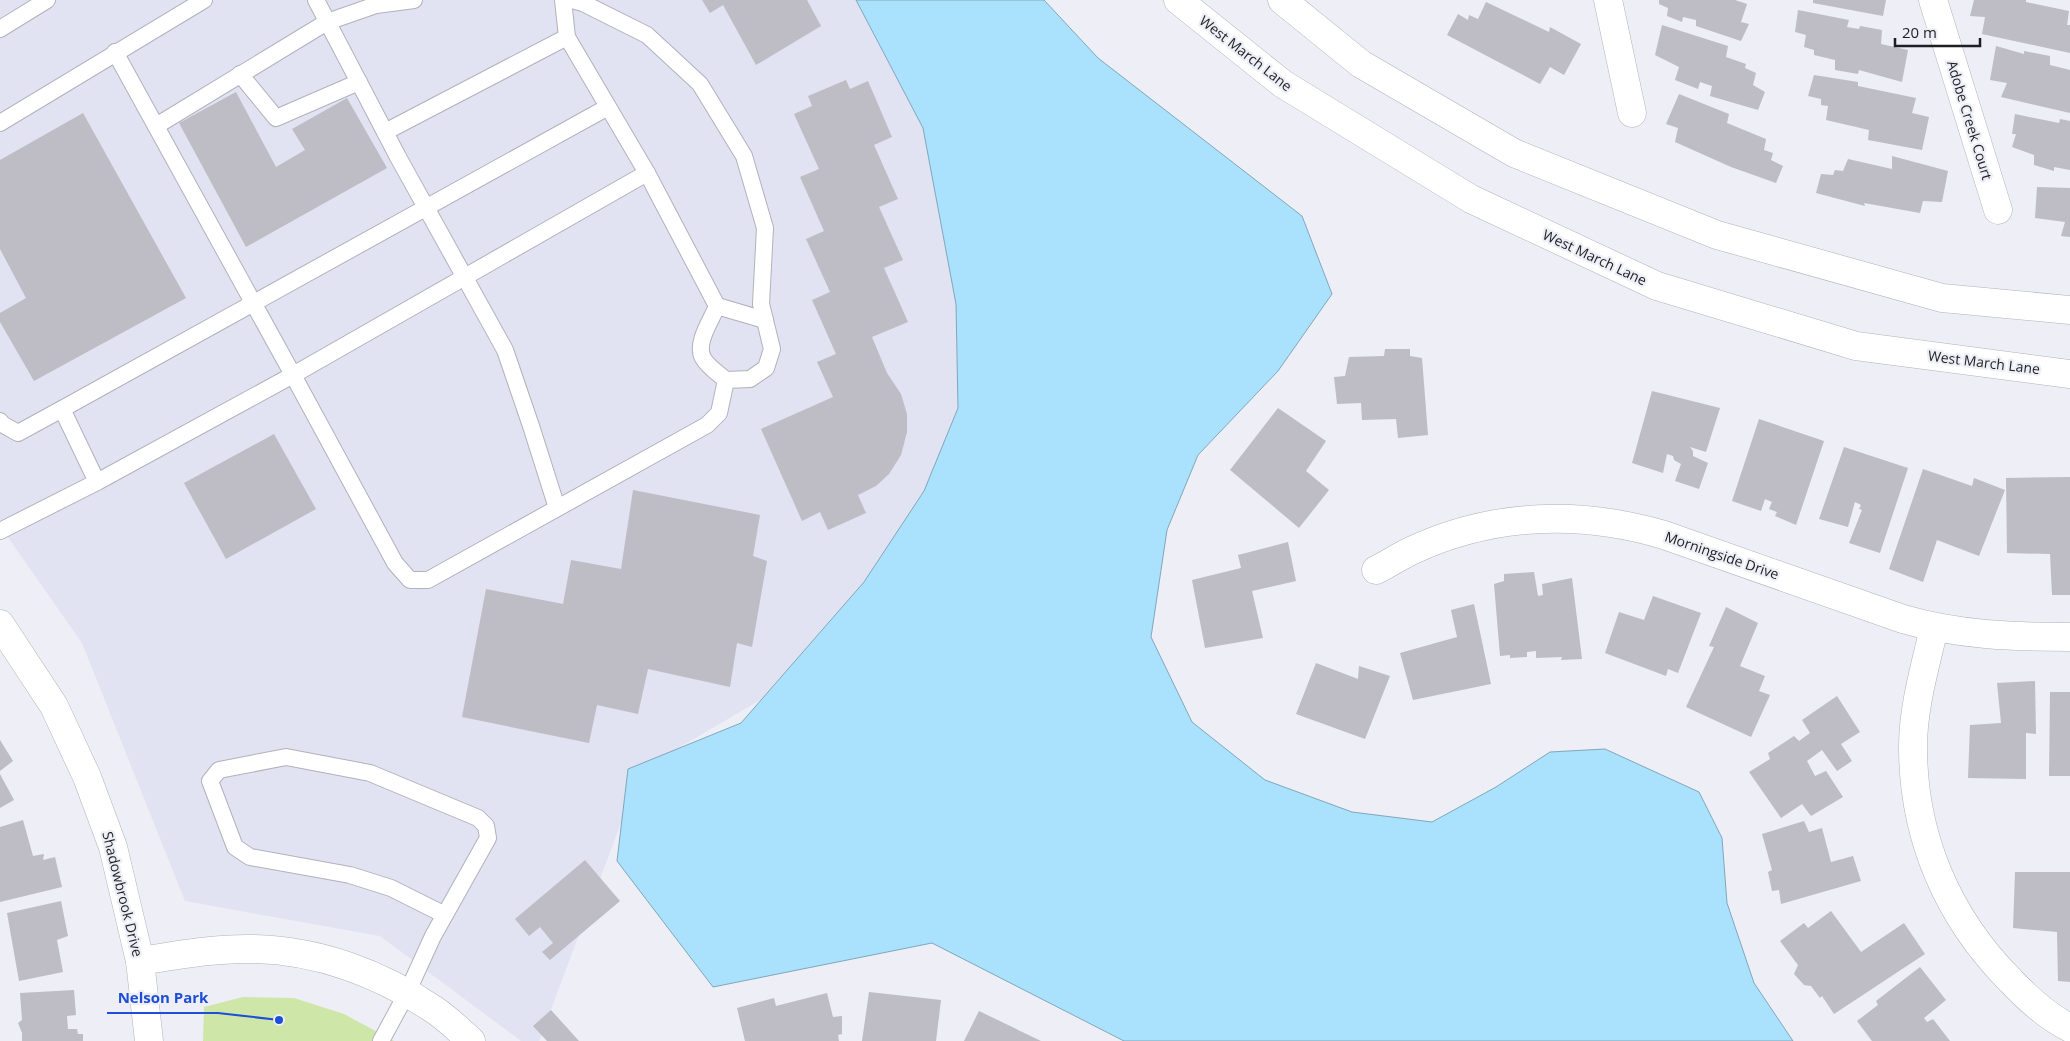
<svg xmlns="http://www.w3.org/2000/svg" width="2070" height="1041" font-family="'Open Sans',sans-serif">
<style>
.built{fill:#e1e2f2}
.green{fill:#cfe6a9}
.water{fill:#aae1fc;stroke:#80a7bb}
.building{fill:#bebcc4}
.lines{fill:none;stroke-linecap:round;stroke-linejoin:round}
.lane-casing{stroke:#b1b2ba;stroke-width:18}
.street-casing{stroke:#b1b2ba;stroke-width:29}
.secondary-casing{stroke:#b1b2ba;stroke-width:29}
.lane{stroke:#fff;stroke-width:16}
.street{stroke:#fff;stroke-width:28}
.secondary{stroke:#fff;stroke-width:28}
.labels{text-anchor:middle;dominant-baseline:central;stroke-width:4.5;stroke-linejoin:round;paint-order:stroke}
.street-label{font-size:14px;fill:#1e1f22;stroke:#edeef6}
.leader{fill:none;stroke:#1d4ed8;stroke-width:2}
.callout-dot{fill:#1d4ed8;stroke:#edeef6;stroke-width:2}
.callout-label{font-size:15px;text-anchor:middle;font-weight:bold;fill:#1d4ed8;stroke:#edeef6;stroke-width:4.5;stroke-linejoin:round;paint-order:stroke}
</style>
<rect width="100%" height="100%" fill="#edeef6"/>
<!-- built -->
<path class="built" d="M0,0H918L973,419L862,640L641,770L539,1041H521L380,936L185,901L82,643L0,526Z"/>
<!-- green -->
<path class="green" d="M243,997L294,998L344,1014L394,1041H203L204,1007Z"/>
<!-- water -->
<path class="water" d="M856,0H1044L1098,58L1302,216L1332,294L1278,371L1198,455L1167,530L1151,637L1192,722L1265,780L1352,812L1432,822L1496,787L1550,752L1605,749L1699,792L1722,838L1727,903L1754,983L1793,1041H1124L932,943L713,987L617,861L628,769L741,723L864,582L924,491L958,408L956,304L923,128Z"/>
<!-- building -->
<g class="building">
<path d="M702,0H807L821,26L756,65L723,5L710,13Z"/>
<path d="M1659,0H1735L1747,4L1741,22L1749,24L1741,41L1696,26V20L1683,17L1682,22L1667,16L1668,8L1659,4Z"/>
<path d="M1813,0H1886L1883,16L1813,3Z"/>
<path d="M1974,0H2026V2L2069,11L2067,25H2070V53L1982,34L1985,17L1970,16Z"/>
<path d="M1486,2L1549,32L1550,27L1581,44L1564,75L1550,67L1540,84L1447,35L1458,14L1468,20L1469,15L1478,19Z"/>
<path d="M1798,10L1849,20L1847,27L1859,29L1860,26L1882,30L1881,44L1908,50L1902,82L1859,70L1858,74L1835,70V60L1814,55V50L1804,47L1806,35L1795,32Z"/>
<path d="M1662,25L1728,46L1726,57L1746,64L1745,68L1756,73L1753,85L1765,92L1758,110L1710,96L1712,86L1700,82L1698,89L1675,80L1679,67L1655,55Z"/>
<path d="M1996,46L2024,54V51L2050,56V65L2070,70V113L2001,97L2007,83L1990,80Z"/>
<path d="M1814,75L1858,82V86L1916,98L1912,113L1929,117L1922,150L1868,140L1869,130L1826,120L1828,106L1821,105V99L1808,96Z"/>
<path d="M846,80L850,89L868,81L892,137L874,145L898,199L879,207L903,260L884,268L908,322L872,337L887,373L901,394L907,414V432L901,455L889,474L876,486L858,495L866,513L828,530L820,512L802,521L761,429L833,397L817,362L836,354L812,300L830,292L806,239L824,231L800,177L819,169L794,114L812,106L808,96Z"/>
<path d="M236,92L276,167L305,150L292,129L347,98L387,168L246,247L179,123Z"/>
<path d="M1679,94L1729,114L1727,123L1766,139L1764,150L1773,153L1771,160L1783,166L1776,183L1731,167L1675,142L1678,128L1666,124Z"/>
<path d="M83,113L186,298L34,381L0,322V313L26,298L0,249V160Z"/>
<path d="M2015,114L2059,123L2060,119L2070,121V170L2054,167V171L2034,165V155L2012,147L2016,134H2012Z"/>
<path d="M1892,156L1948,171L1942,202L1923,201L1920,213L1864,203L1865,206L1816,193L1821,174L1833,175L1835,170L1843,171L1848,159L1892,169Z"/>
<path d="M2037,187L2070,188V237L2061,236L2065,222L2035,218Z"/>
<path d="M1385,349H1410V356L1422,358L1428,435L1398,438L1396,419L1362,420L1361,403L1337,404L1334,377L1345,376L1349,357L1384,356Z"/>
<path d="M1652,391L1720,408L1706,452L1690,447L1693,451V456L1708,463L1699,489L1675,481L1681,464L1674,460L1673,456L1667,454L1663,473L1632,463Z"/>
<path d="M1278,408L1326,441L1306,471L1329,490L1299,528L1230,470Z"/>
<path d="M1759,419L1824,441L1796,525L1775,516L1777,512L1769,509L1772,502L1765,499L1761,511L1732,501Z"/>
<path d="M274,434L316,509L226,559L184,483Z"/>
<path d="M1844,447L1908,468L1880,553L1849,543L1862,510L1859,509L1861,505L1855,502L1848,527L1819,519Z"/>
<path d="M1923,469L1972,486L1974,478L2005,490L1979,556L1937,540L1923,582L1889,569Z"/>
<path d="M2070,477V595H2052L2050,554L2007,553L2006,478Z"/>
<path d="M633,490L760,515L753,556L767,561L752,647L737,643L730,687L648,669L638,714L597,705L589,743L462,717L486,589L563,604L571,560L621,569Z"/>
<path d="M1288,542L1296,581L1252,591L1263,638L1205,648L1192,580L1241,568L1238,555Z"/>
<path d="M1534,572L1538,596L1543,595L1542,584L1572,578L1582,659L1561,660L1562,657L1536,658V651L1527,652V657L1510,658V655L1500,656L1494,584L1504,581V574Z"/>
<path d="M1653,596L1701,613L1678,673L1668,669L1666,676L1605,653L1619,612L1644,620Z"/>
<path d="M1474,604L1491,684L1413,700L1400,653L1457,637L1451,610Z"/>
<path d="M1726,607L1758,623L1740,666L1765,676L1759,691L1770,695L1751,737L1686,707L1714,647L1709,646Z"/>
<path d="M1316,663L1358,679L1359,666L1390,676L1365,739L1296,714Z"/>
<path d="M2035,681L2036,734L2026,733V779L1968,778L1970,725L2001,723L1997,683Z"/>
<path d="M2050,692H2070V776H2049Z"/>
<path d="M1837,696L1860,732L1841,744L1852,761L1837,771L1822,750L1807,761L1815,776L1826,771L1843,797L1811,816L1802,804L1781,818L1749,772L1770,759L1768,753L1794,736L1799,741L1810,733L1802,720Z"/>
<path d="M0,740L13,761L0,771Z"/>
<path d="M0,774L14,800L0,808Z"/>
<path d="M23,820L33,856L44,854L43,860L55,857L62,887L0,902V827Z"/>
<path d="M1804,821L1809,832L1822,828L1831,862L1853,856L1861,881L1781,904L1779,890L1772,891L1768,872L1772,870L1762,834Z"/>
<path d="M585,860L620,901L550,960L542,952L553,943L540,927L529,936L515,919Z"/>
<path d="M2015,872H2070V982L2058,981L2057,932L2013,928Z"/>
<path d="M61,901L68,936L57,940L63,972L19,981L7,913Z"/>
<path d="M1831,911L1861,952L1904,923L1925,954L1834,1014L1822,996L1820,998L1811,986L1804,985L1794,974L1798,965L1780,941L1804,923L1808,928Z"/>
<path d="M1920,967L1946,1000L1924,1018L1927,1022L1933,1019L1950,1041H1872L1857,1021L1878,1005L1876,1001Z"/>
<path d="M74,990L76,1015L67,1016L68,1029H77L78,1034H83V1041H22V1033L18,1023L22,1020L20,993Z"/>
<path d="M869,992L941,1000L936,1041H862Z"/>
<path d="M827,993L833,1017L842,1016V1034L838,1035L839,1041H745L737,1008L774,998L776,1006Z"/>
<path d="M551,1010L579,1041H547L533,1026Z"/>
<path d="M979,1011L1041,1041H964Z"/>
</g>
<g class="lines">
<defs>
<g id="lane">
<path d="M316,0L398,157L505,350L531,426L557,508"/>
<path d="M563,0L567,37"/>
<path d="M0,29L47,0"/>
<path d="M115,52L293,375L647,173"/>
<path d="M240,74L276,118L359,82"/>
<path d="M0,123L204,0"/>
<path d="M156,126L327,22L376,5L414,0"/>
<path d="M385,132L567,37L647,173L717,306C711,321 695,343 703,358C707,366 719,374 726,380"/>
<path d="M717,306L765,320"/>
<path d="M62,409L608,107"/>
<path d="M0,421L2,424L18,433L62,409L97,482"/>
<path d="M0,531L97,482L293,375L395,563L410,580H428L707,425L719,413L726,380L750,379L766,368L772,349L761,304L765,228L744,156L700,84L647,35L583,3L572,0"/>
<path d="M381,1041L407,993L433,936L488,838L486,826L478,818L370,773L286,757L219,770L210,781L235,847L250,857L350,875L391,888L445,915"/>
</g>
<g id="street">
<path d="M1608,0L1632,113"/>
<path d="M1933,0L1998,210"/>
<path d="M1376,570C1388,564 1400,556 1413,550C1493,513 1580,510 1664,535L1903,619C1958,635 2013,637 2070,637"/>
<path d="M0,624L54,706L87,777L113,847L140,961L149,1041"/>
<path d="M1934,628C1925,667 1913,707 1913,747C1913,837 1948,918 2011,981C2028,999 2048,1017 2070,1028"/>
<path d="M140,961C178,955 216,948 254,949C318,950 381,974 433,1009C447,1018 459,1030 471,1041"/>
</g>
<g id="secondary">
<path d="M1178,0L1283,84L1471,199L1657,286L1856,346L2070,374"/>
<path d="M1282,0L1361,64L1514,153L1717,235L1942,298L2070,310"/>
</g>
</defs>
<!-- lane casing -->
<use href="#lane" class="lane-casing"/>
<!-- street casing -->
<use href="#street" class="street-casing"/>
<!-- secondary casing -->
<use href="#secondary" class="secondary-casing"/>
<!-- lane -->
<use href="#lane" class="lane"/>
<!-- street -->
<use href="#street" class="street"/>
<!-- secondary -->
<use href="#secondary" class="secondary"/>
</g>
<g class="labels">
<!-- street labels -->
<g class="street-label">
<text transform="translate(1246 53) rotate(38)">West March Lane</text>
<text transform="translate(1970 120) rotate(73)">Adobe Creek Court</text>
<text transform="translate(1595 257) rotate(25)">West March Lane</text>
<text transform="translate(1984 362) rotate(7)">West March Lane</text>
<text transform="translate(1722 555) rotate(19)">Morningside Drive</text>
<text transform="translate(123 894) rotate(76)">Shadowbrook Drive</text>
</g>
</g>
<!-- callouts -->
<path class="leader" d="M279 1020L218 1013H107"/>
<circle class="callout-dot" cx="279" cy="1020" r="5"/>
<g class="callout-label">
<text x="163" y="1003">Nelson Park</text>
</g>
<!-- scale -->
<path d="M1895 38v8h85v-8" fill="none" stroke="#1e1f22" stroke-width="2.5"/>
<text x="1902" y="38" font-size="15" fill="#1e1f22" stroke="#edeef6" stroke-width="4" paint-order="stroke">20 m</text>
</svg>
